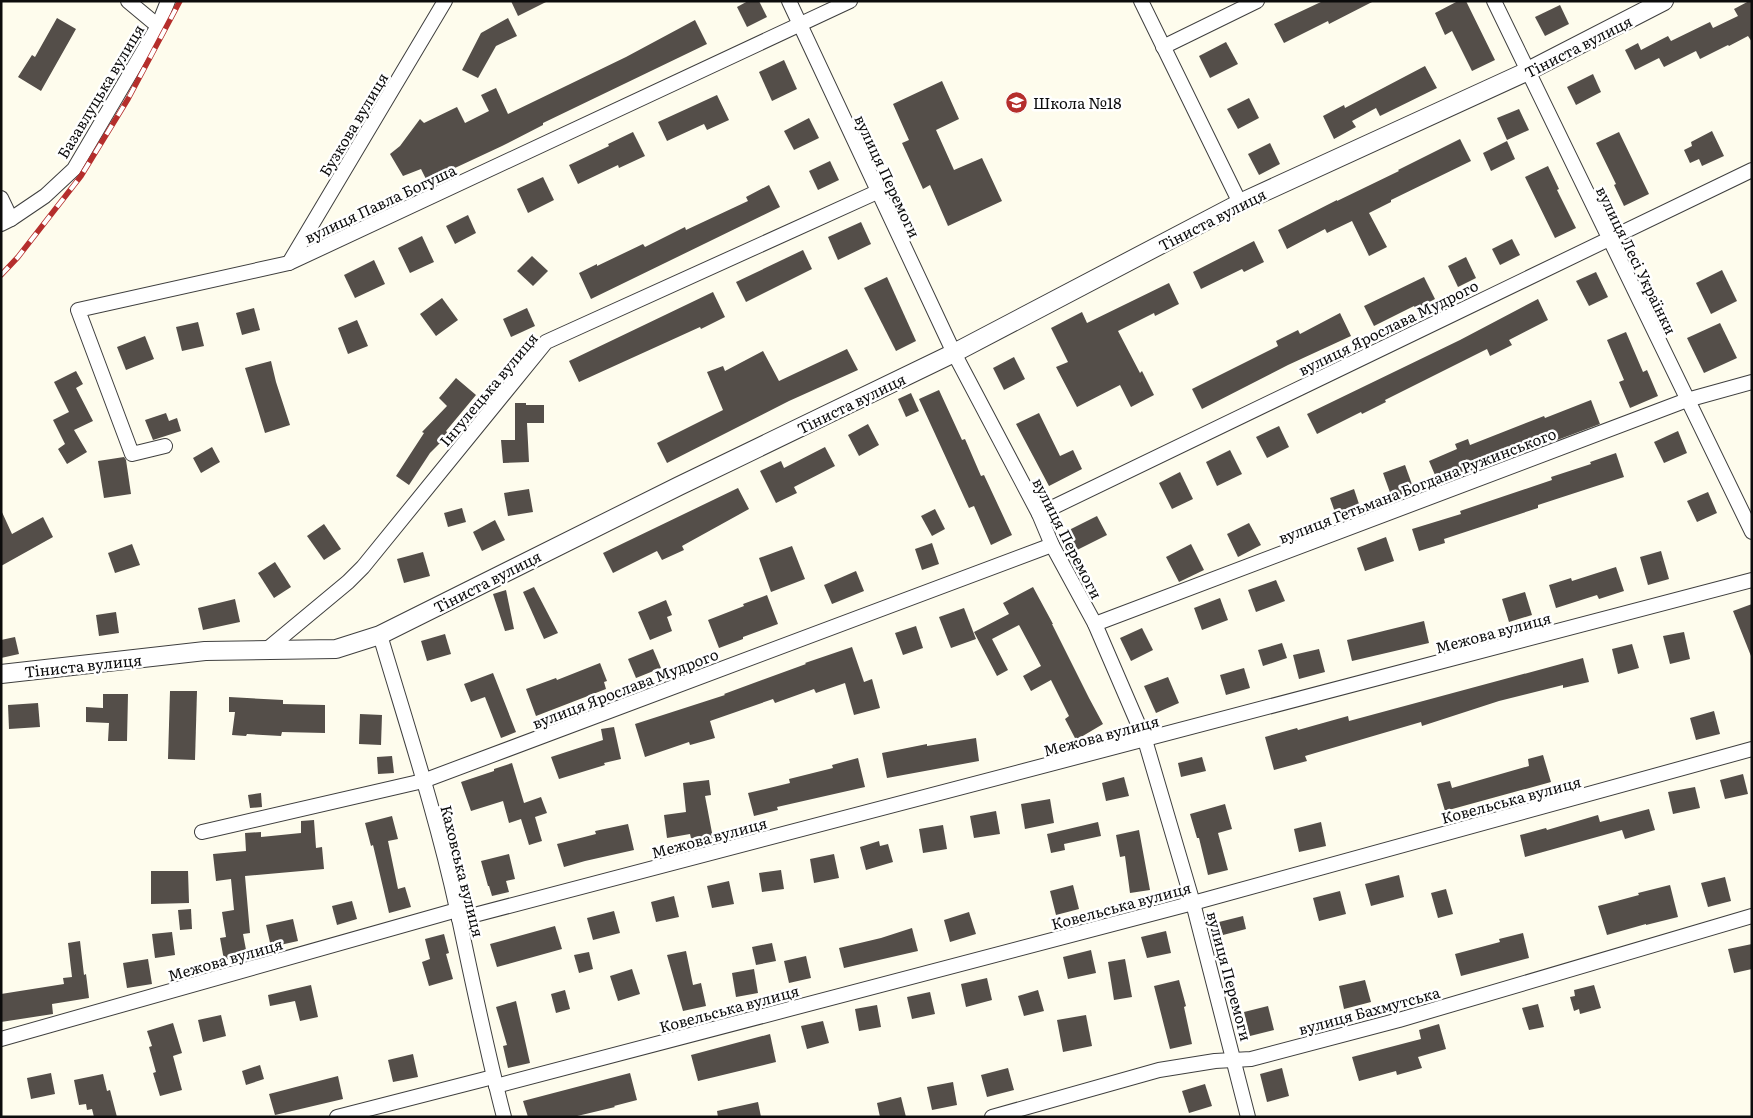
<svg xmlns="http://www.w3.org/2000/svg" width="1753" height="1118" font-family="Literata,serif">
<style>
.building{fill:#544e49}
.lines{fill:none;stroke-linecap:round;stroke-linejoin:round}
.minor-casing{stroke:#3f3f3f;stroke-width:16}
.tertiary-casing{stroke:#3f3f3f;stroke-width:20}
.minor{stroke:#fff;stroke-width:14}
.tertiary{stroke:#fff;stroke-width:18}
.rail-casing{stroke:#b52e2c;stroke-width:5.5}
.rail{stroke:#fff;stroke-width:4;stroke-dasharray:11;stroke-linecap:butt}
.labels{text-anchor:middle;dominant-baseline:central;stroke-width:5;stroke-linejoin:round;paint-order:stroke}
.street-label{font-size:15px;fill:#0c0c0c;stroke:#fff}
.poi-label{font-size:15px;fill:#0c0c0c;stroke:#fff;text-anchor:start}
</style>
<rect width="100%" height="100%" fill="#fefced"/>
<!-- building -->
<g class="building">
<path d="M511,1H548L518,16Z"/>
<path d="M748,1H759L767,17L747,27L737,7Z"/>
<path d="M1323,1H1374L1329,24L1328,21L1284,43L1274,24Z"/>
<path d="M1458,1H1466L1495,60L1472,71L1452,31L1445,35L1435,13Z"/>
<path d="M1749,1H1752V42L1748,36L1729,46L1728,45L1700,59L1696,51L1664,67L1659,58L1635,70L1625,50L1638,43L1641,50L1668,36L1671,41L1710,22L1713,28L1738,16L1734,9Z"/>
<path d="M1560,5L1569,24L1545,36L1535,17Z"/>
<path d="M57,18L76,29L41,91L18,77L32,55L35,57Z"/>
<path d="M508,18L517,36L496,46L478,78L462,70L481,33Z"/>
<path d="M695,20L707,44L543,123V125L502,146L427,181L421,169L403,176L390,154L400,146L420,119L424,123L457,107L465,123L489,111L481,95L496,88L508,114L626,57Z"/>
<path d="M1226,42L1238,64L1210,78L1199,56Z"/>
<path d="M784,60L797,89L772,101L759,72Z"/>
<path d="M1425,66L1437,88L1380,116L1376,108L1352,121L1356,127L1334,139L1323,116L1344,105L1345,108Z"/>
<path d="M1593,74L1601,92L1576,105L1567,87Z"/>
<path d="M942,81L959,119L936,130L954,170L982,158L1002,201L948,226L930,185L923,189L902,143L909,140L893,104Z"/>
<path d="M717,95L729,120L707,130L704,124L667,141L658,122Z"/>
<path d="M1249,98L1259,118L1238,129L1227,109Z"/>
<path d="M1519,109L1529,130L1507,140L1497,118Z"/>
<path d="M809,118L819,138L794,150L784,131Z"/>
<path d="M1712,131L1724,156L1702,166L1699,159L1690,163L1684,150L1692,146L1691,142Z"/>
<path d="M633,132L645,156L619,168L618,165L578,184L569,165L609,146L608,144Z"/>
<path d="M1619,132L1649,194L1624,206L1614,185L1616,184L1596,143Z"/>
<path d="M1460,139L1471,161L1391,200V202L1369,213L1387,247L1369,256L1352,221L1327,233L1325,229L1287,249L1278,230L1337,200V201L1399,171L1398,170Z"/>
<path d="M1507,141L1515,159L1491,171L1483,153Z"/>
<path d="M1270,143L1280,164L1259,175L1248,154Z"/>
<path d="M830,161L839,180L818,190L809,171Z"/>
<path d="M1548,166L1559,189L1557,190L1576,228L1555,238L1525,177Z"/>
<path d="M543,177L554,200L528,213L517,189Z"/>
<path d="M769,185L780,207L591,299L579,273L597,264V266L643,244L645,247L685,227L686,230L748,201L746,197Z"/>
<path d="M468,215L476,233L455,244L446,226Z"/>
<path d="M861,222L871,244L838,260L828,237Z"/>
<path d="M422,236L434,262L410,273L398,248Z"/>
<path d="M1512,239L1520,255L1500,265L1492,249Z"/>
<path d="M1254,241L1264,262L1244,272L1242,269L1201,289L1193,272Z"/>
<path d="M803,250L812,269L746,302L736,282Z"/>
<path d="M532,256L548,271L533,286L517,271Z"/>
<path d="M1466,257L1476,278L1458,287L1448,266Z"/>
<path d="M374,260L385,284L355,298L344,275Z"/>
<path d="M1722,270L1737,301L1711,314L1696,283Z"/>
<path d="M1596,272L1608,297L1589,306L1576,281Z"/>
<path d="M887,277L916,341L896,351L864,288Z"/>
<path d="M1424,277L1435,299L1416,309L1414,306L1374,326L1364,306Z"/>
<path d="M1169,283L1179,304L1155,316L1154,313L1118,331L1140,373L1142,371L1154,395L1131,407L1120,385L1077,407L1056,367L1068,362L1051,328L1082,312L1087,323Z"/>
<path d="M713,292L725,317L701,329L700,327L579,382L569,361Z"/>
<path d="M442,298L458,320L436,336L420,314Z"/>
<path d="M1538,299L1548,320L1509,340L1512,345L1490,356L1487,349L1385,400L1386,402L1362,414L1361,412L1317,434L1307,414L1460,340Z"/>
<path d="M254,308L260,330L242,335L236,313Z"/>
<path d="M527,308L535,326L511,337L503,319Z"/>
<path d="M1340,313L1351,336L1288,365L1202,409L1192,389L1278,346L1276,341L1298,330L1300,334Z"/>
<path d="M357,320L368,346L348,354L338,328Z"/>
<path d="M198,322L204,346L182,351L176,327Z"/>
<path d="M1720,323L1737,358L1704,373L1687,338Z"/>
<path d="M1626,332L1643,372L1647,370L1658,396L1630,408L1619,382L1624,380L1607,340Z"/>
<path d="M145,336L154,359L126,370L117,347Z"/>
<path d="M847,349L858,370L789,401L667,463L657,443L723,410L707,372L723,366L725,371L763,351L779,381Z"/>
<path d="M1014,357L1025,379L1004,390L993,368Z"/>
<path d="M271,361L276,382L290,425L265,433L245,368Z"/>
<path d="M76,371L83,384L76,388L93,421L74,430L87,452L67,464L58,449L65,444L53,420L69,412L54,382Z"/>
<path d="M456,378L476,395L446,431L449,434L430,453L409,485L396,476L424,433L422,432L447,406L439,398Z"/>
<path d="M939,390L962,440L965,439L981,476L984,475L1012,535L991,545L974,506L969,508L919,399Z"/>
<path d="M911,393L919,411L906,417L898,399Z"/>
<path d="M1591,400L1600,424L1467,474L1466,471L1438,482L1429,461L1457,449L1455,444L1468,439L1470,445L1544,416L1545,418Z"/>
<path d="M515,403H526V405H544V423H527L529,462L503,463L501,440H515Z"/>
<path d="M166,413L169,421L177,418L181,431L153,440L145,420Z"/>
<path d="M1039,413L1060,456L1073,450L1082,469L1049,486L1016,424Z"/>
<path d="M868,424L879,445L859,456L848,435Z"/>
<path d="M1279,426L1289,447L1267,458L1256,437Z"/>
<path d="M1678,431L1687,453L1664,463L1654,442Z"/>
<path d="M212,447L220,462L201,473L193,458Z"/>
<path d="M825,447L835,466L794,487L797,493L776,503L760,471L781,461L784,468Z"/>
<path d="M1230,450L1242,474L1217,486L1206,462Z"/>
<path d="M1616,453L1624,477L1538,505V508L1444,539L1445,543L1419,551L1412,529L1461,514L1460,511L1552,480L1551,477L1591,464L1590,462Z"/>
<path d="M124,457L126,460L131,494L104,498L98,461Z"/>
<path d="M1405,465L1414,490L1392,498L1383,473Z"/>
<path d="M1180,472L1193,499L1172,509L1159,483Z"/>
<path d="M738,488L749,509L682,546L684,550L662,560L657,551L613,573L603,553Z"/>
<path d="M529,489L533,512L508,516L504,493Z"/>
<path d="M1354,489L1361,510L1337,518L1330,498Z"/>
<path d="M1708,492L1717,513L1697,522L1687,501Z"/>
<path d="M462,508L466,522L448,527L444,513Z"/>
<path d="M935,509L945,529L932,536L921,516Z"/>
<path d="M1,510L12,534L43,517L53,537L1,566Z"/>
<path d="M1097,516L1107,535L1075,551L1065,532Z"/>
<path d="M495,520L505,540L482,551L473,532Z"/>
<path d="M1249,523L1261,545L1238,557L1227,534Z"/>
<path d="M324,524L341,549L324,560L307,536Z"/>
<path d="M1386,537L1394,561L1365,571L1357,548Z"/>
<path d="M932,543L939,564L922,570L915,549Z"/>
<path d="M132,544L140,565L115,573L108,553Z"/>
<path d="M1191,544L1204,570L1179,582L1166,557Z"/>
<path d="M792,546L805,579L771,592L759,558Z"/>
<path d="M1661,551L1669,579L1648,585L1640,557Z"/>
<path d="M423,552L430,576L404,583L397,559Z"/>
<path d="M275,562L291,587L274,598L258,573Z"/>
<path d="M1616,567L1624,591L1599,599L1597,595L1556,608L1549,585L1571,578L1572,581Z"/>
<path d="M856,571L864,591L832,604L824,585Z"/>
<path d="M1276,580L1285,601L1256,612L1248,590Z"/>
<path d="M534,587L558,633L544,639L523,592Z"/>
<path d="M1033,587L1053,624H1052L1089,698L1103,724L1076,740L1065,719L1069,716L1051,680L1031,691L1023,676L1041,666L1019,625L992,639L1008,670L997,676L974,632L1009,614L1003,603Z"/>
<path d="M506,590L514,629L505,631L493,594Z"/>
<path d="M1525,592L1532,615L1509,622L1502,599Z"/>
<path d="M767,595L778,624L743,637V639L719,648L708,620L744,606L743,604Z"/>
<path d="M1220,598L1228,620L1202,630L1194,608Z"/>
<path d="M235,599L240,622L203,630L198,608Z"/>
<path d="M666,600L672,615L667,617L672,631L650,640L638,612Z"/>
<path d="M1752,604V656H1751L1733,611Z"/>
<path d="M964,608L976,639L951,648L939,617Z"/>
<path d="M116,612L119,633L99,636L96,615Z"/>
<path d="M1424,621L1429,643L1352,661L1347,640Z"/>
<path d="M916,626L923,648L903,655L895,633Z"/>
<path d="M1142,628L1153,650L1131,661L1120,638Z"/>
<path d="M1684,632L1690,659L1670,664L1663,636Z"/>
<path d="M445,634L451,654L427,661L421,641Z"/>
<path d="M15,637L19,654L1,658V640Z"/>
<path d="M1282,643L1287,658L1263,666L1258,650Z"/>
<path d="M1632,644L1639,668L1618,674L1612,649Z"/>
<path d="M852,647L864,682L872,679L880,708L854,715L845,683L816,693L814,689L775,703L773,699L710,721L715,738L690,745L689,742L645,757L635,724L725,695L724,694L806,664L805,663Z"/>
<path d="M653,649L661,668L636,678L628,659Z"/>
<path d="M1319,649L1325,672L1299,679L1293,655Z"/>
<path d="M1583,658L1589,682L1563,688V685L1499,701L1422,726L1421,722L1305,756L1307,761L1274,770L1265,737L1297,728L1298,730L1348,716L1349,721Z"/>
<path d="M600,663L607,681L604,682L606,689L536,716L526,689L556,678L557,680Z"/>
<path d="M1244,668L1250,688L1226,695L1220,675Z"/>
<path d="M493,673L516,732L501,738L485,697L471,702L464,684Z"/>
<path d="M1168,677L1179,703L1156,713L1144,686Z"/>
<path d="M170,691H197L195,760L168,759Z"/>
<path d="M103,694H128L127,741H108L109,723L86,722V707L103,708Z"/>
<path d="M229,697L283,700V704L325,705V733L282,732L281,736L247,734L246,736L232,735L235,712H229Z"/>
<path d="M38,703L40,727L9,729L8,705Z"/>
<path d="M1714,711L1720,734L1696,740L1690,718Z"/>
<path d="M360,714L382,715L381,745L359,744Z"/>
<path d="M614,727L621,759L604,763L605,765L559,779L551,757L603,740L601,729Z"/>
<path d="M976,738L979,761L887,778L882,753L927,744V746Z"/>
<path d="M1543,755L1551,782L1445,811L1437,784L1450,781L1452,788L1529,766L1528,759Z"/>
<path d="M392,756L394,773L378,774L377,757Z"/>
<path d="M1202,757L1206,771L1181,777L1178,763Z"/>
<path d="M858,758L865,787L777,807L778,810L754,816L748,793L790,783L789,779L833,768L832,765Z"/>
<path d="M512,763L524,803L541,797L547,813L535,817L542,841L529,845L521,819L509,823L503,801L471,811L461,782L494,771V769Z"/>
<path d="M1743,774L1748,794L1725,799L1720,780Z"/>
<path d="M1124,777L1129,796L1106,801L1102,783Z"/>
<path d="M709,780L711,795L705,796L713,838L692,842L690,834L667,838L664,815L686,812L683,783Z"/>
<path d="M1695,787L1700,808L1673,814L1668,792Z"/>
<path d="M261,793L262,807L250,808L248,795Z"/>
<path d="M1050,799L1054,823L1025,829L1021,804Z"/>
<path d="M1225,804L1232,829L1218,833L1228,870L1208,875L1199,838H1197L1190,814Z"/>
<path d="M1649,809L1655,830L1625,839L1622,830L1525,857L1520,835L1546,828L1547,830L1598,815L1600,822Z"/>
<path d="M996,811L1000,834L974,838L970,816Z"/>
<path d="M392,816L398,839L388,841L398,889L405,887L411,907L389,913L373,845L371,846L365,823Z"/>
<path d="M314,820L316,848L322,847L324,869L245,876L250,933L243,934L247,955L224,960L220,938L226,937L222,912L234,910L231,879L216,881L213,854L246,851L245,833L261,832V837L301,833V821Z"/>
<path d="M1098,822L1101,836L1064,844L1065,850L1051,853L1047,834Z"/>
<path d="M1321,822L1326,846L1299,852L1294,829Z"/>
<path d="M628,824L634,850L585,861L564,867L557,844L596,834L595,831Z"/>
<path d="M943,825L947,849L923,853L919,829Z"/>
<path d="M1139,830L1150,890L1130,893L1125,856L1120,857L1116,835Z"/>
<path d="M879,841L880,846L888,844L893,862L866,870L860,847Z"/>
<path d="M509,854L515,879L506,881L509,892L492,896L489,886H488L481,861Z"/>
<path d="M834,854L839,878L814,883L810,859Z"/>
<path d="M781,870L784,889L762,892L759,873Z"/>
<path d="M151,871H188L189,903L151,904Z"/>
<path d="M1399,875L1404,897L1371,906L1365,884Z"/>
<path d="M1725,877L1731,901L1708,907L1701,883Z"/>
<path d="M729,881L734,904L712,908L707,886Z"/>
<path d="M1073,885L1079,909L1056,915L1050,891Z"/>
<path d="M1670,885L1678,917L1646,925V924L1607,935L1598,906L1639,895L1638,893Z"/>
<path d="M1446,889L1453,914L1438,918L1431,893Z"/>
<path d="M1340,891L1346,914L1319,921L1313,898Z"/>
<path d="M674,896L679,917L656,922L651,902Z"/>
<path d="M352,901L357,919L337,925L332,906Z"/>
<path d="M191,909L192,929L180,930L178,910Z"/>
<path d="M614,911L620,933L593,940L587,918Z"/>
<path d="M969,912L976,934L950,942L944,920Z"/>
<path d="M1243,916L1246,929L1223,935L1219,922Z"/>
<path d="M293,919L298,941L271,947L266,925Z"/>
<path d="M555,926L562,949L497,967L490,944Z"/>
<path d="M912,928L918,951L844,968L839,948L881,938Z"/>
<path d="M1166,931L1171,953L1147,958L1141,937Z"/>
<path d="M172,932L175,955L155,958L152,934Z"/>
<path d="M1523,933L1529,958L1461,976L1455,954L1500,942L1499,939Z"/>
<path d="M444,934L449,953L446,954L453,979L429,986L422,962L430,959L425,939Z"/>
<path d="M80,941L84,975L86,974L89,998L52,1004L53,1014L1,1022V994L64,984L63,978L72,977L68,943Z"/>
<path d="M772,943L776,961L756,965L752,947Z"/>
<path d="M1752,944V969L1734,973L1728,949Z"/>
<path d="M1091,950L1096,973L1068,979L1063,957Z"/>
<path d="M686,951L693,985L701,983L706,1006L683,1011L667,955Z"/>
<path d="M589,952L593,969L579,973L574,955Z"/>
<path d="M806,956L811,978L789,983L784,961Z"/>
<path d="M148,959L152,984L127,988L123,963Z"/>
<path d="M1125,959L1132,997L1114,1000L1108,962Z"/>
<path d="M632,969L640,994L618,1001L610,976Z"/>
<path d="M754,969L758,993L736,997L732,973Z"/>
<path d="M987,978L992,1000L966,1007L961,984Z"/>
<path d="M1179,980L1186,1006L1184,1007L1192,1044L1170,1049L1154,986Z"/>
<path d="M1365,980L1371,1002L1344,1009L1339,986Z"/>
<path d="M311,985L318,1017L300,1021L295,1001L270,1006L268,995Z"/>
<path d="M1594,985L1601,1008L1580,1014L1579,1009L1574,1011L1570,997L1575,996L1574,990Z"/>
<path d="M565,990L570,1009L556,1013L551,994Z"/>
<path d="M1038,990L1044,1011L1024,1016L1018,996Z"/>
<path d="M930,992L935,1014L912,1019L907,997Z"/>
<path d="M516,1001L530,1063L508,1068L503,1046L507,1045L496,1007Z"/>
<path d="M1538,1004L1544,1027L1529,1030L1522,1008Z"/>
<path d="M877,1005L881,1027L859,1031L855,1009Z"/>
<path d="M1268,1006L1274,1030L1250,1036L1244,1012Z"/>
<path d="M221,1015L226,1036L203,1042L198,1020Z"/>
<path d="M1086,1015L1092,1046L1063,1052L1057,1020Z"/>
<path d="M823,1021L829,1043L807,1049L801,1026Z"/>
<path d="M173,1023L182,1053L173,1056L182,1090L160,1096L153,1073L156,1072L149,1047L152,1046L147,1031Z"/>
<path d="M1439,1024L1446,1049L1418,1057L1422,1068L1397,1075L1396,1071L1359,1081L1352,1057L1421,1039L1419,1030Z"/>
<path d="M770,1034L776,1062L698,1081L691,1055Z"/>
<path d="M413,1054L418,1077L393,1082L388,1060Z"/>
<path d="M260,1065L264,1079L246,1085L242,1071Z"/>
<path d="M1008,1068L1014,1090L987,1097L981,1075Z"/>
<path d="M1282,1068L1289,1096L1267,1102L1260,1074Z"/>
<path d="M51,1073L55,1094L31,1099L27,1078Z"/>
<path d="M630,1073L637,1100L614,1106L615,1107L573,1117H528L523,1101Z"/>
<path d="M103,1074L107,1091L110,1090L117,1117H94L92,1109L87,1110L86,1104L79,1105L74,1080Z"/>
<path d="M338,1076L343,1099L275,1115L269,1094Z"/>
<path d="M953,1082L957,1105L932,1110L927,1087Z"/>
<path d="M1205,1084L1212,1106L1189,1113L1182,1091Z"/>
<path d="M901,1097L906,1117H880L877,1103Z"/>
<path d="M758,1102L761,1117H718L717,1111Z"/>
</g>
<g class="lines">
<defs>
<g id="minor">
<path d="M128,1L158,26"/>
<path d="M789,1L954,353L1039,514L1052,545L1095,624L1145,740L1193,903L1248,1117"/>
<path d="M1141,1L1240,203"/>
<path d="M1494,1L1752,532"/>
<path d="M1163,47L1257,1"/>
<path d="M1,198L11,219"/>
<path d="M1,224L11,219L45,196L74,169L158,26L168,1"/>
<path d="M289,263L445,1"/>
<path d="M165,446L132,454L78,310L289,263L850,1"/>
<path d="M1039,514L1752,170"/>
<path d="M1095,624L1687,400L1752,382"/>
<path d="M380,635C407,726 437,817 457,909C472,979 486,1048 504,1117"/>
<path d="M265,651L348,582L363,567L546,342L877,192"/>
<path d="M202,832L423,781L1052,545"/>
<path d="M459,919L1752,580"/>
<path d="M1,1039L457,910"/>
<path d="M496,1086L1193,903L1752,749"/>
<path d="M337,1117L493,1077"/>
<path d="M992,1117L1159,1070L1215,1061L1251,1059L1399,1020L1752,916"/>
</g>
<path id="tertiary" d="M1,674L205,651L336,649L380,635L679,486L954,353L1240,203L1528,71L1664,1"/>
</defs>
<!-- minor casing -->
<use href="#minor" class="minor-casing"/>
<!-- tertiary casing -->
<use href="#tertiary" class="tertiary-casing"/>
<!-- minor -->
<use href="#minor" class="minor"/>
<!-- tertiary -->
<use href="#tertiary" class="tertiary"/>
<defs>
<path id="rail" d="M1,275L18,257L81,176L128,99L180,1"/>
</defs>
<!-- rail casing -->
<use href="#rail" class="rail-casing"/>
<!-- rail -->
<use href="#rail" class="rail"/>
</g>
<!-- icons -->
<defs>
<symbol id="school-disc" viewBox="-11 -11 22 22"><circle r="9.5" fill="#b52e2c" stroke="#fff"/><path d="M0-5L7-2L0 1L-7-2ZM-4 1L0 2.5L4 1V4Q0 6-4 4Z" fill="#fff"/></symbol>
</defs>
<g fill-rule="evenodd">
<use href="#school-disc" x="1004" y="90" width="25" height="25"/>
</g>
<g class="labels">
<!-- street labels -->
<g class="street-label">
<text transform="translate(1578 46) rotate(-27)">Тіниста вулиця</text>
<text transform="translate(100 91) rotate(-59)">Базавлуцька вулиця</text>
<text transform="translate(353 124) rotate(-59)">Бузкова вулиця</text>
<text transform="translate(888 176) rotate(65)">вулиця Перемоги</text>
<text transform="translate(380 203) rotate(-25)">вулиця Павла Богуша</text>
<text transform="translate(1212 219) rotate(-27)">Тіниста вулиця</text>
<text transform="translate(1637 260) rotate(64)">вулиця Лесі Українки</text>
<text transform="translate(1388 327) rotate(-26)">вулиця Ярослава Мудрого</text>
<text transform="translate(488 389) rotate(-50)">Інгулецька вулиця</text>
<text transform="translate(851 403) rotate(-26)">Тіниста вулиця</text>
<text transform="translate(1417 485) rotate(-21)">вулиця Гетьмана Богдана Ружинського</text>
<text transform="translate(1068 538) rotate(63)">вулиця Перемоги</text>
<text transform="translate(487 581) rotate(-27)">Тіниста вулиця</text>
<text transform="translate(1493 632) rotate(-15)">Межова вулиця</text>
<text transform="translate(83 665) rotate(-6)">Тіниста вулиця</text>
<text transform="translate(625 688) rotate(-21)">вулиця Ярослава Мудрого</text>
<text transform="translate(1101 735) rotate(-15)">Межова вулиця</text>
<text transform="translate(1511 799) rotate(-15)">Ковельська вулиця</text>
<text transform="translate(709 837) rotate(-15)">Межова вулиця</text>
<text transform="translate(463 871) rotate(76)">Каховська вулиця</text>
<text transform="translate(1121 905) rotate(-15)">Ковельська вулиця</text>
<text transform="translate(225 959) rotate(-16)">Межова вулиця</text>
<text transform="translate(1230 976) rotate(75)">вулиця Перемоги</text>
<text transform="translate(729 1008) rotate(-15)">Ковельська вулиця</text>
<text transform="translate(1369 1010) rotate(-15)">вулиця Бахмутська</text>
</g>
<!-- poi labels -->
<g class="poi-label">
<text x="1033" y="102">Школа №18</text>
</g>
</g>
<!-- border -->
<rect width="1753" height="1118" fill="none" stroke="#0c0c0c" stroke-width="5"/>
</svg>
